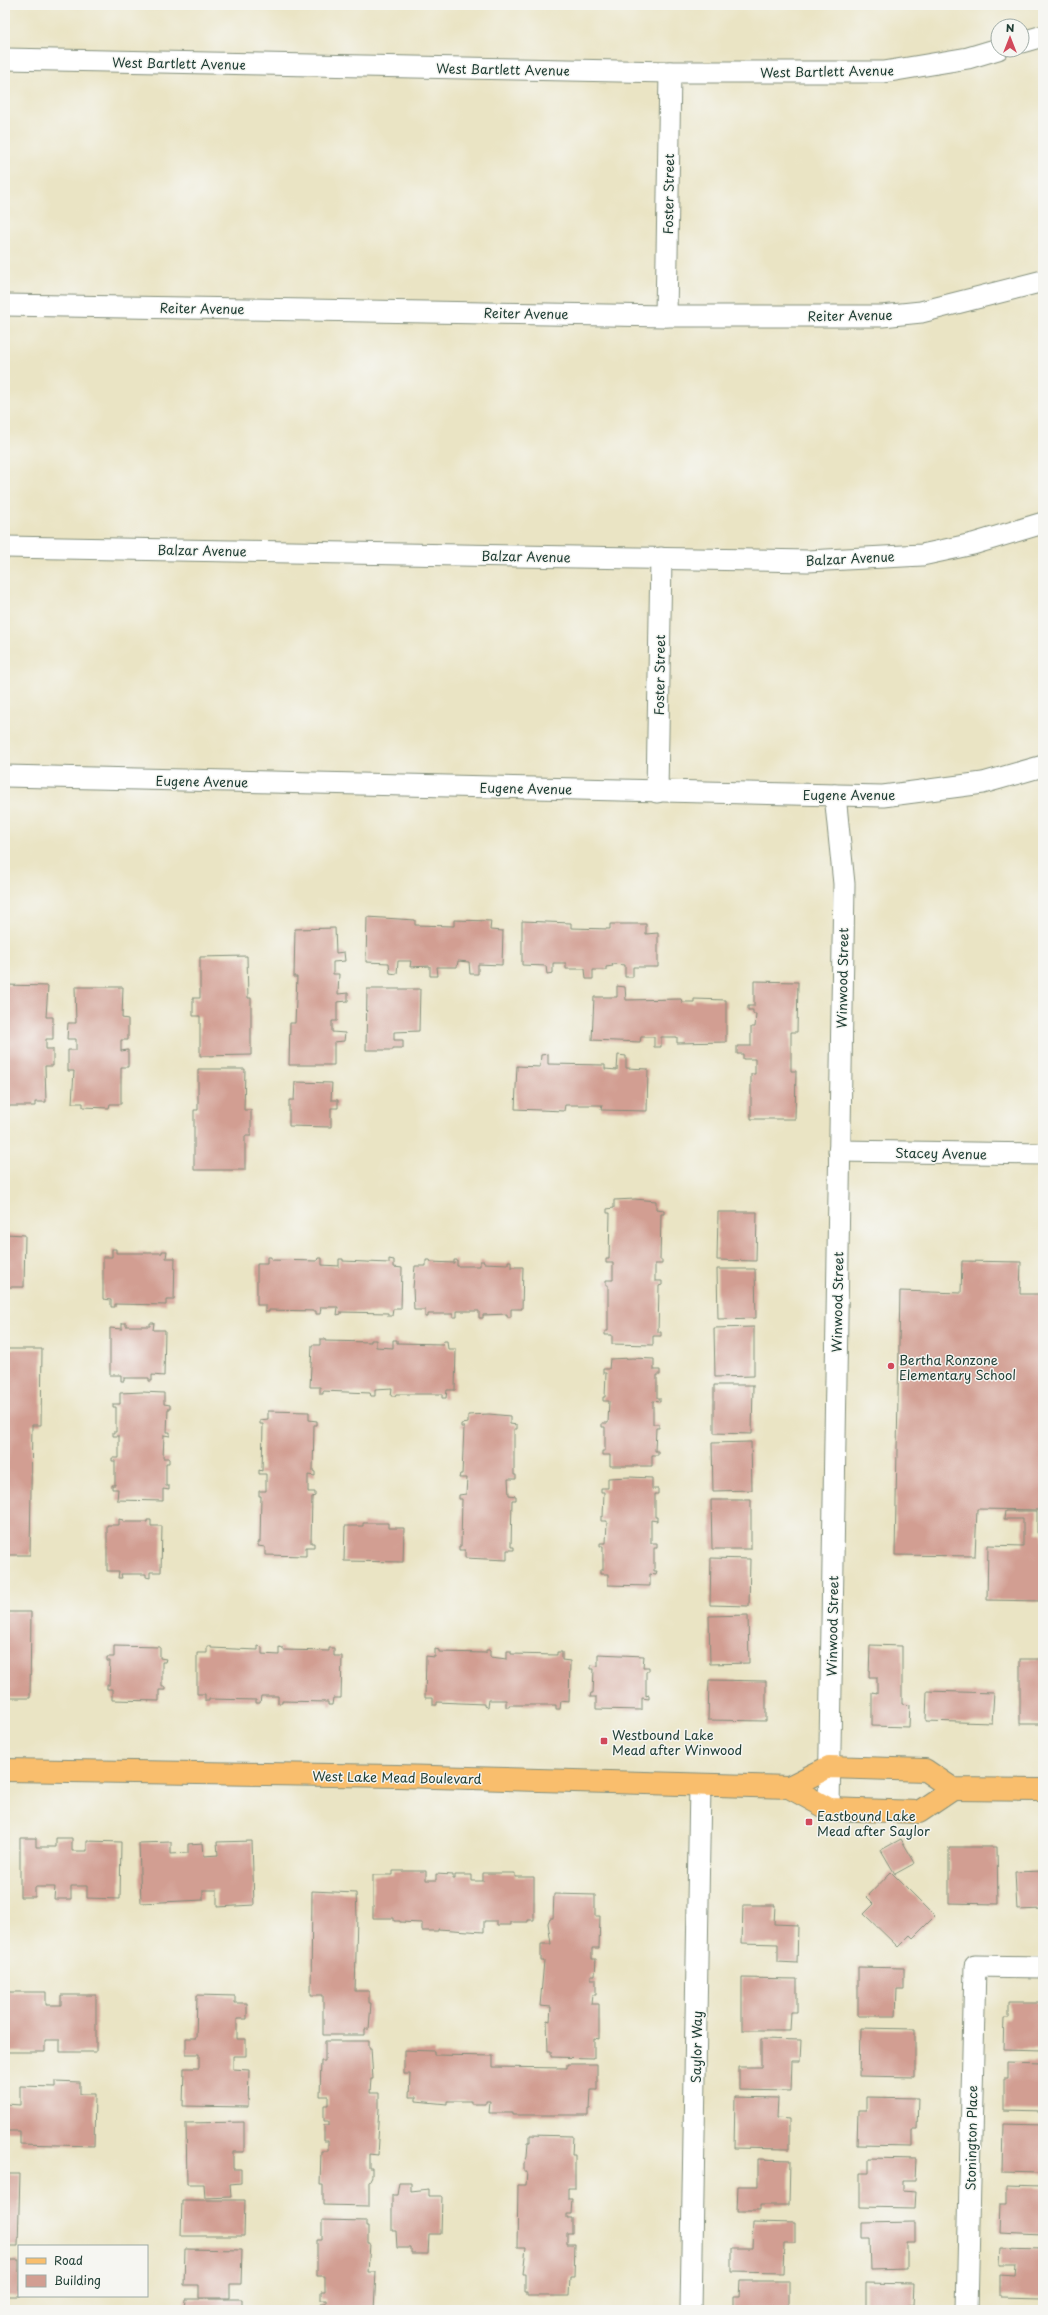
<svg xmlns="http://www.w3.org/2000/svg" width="1048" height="2315" font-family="'Playpen Sans',sans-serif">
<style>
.building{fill:#d29e92}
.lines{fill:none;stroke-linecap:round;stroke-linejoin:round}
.minor-casing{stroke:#84907c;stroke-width:23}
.major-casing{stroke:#84907c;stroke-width:24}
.minor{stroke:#fff;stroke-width:21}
.major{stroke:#f9be6d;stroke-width:22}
.poi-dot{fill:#d1495b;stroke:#f6f6f2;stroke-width:1.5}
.labels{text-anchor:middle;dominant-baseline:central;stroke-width:3;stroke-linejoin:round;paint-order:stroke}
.street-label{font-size:13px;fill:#1f3d34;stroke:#f6f6f2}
.poi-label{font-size:13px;fill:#1f3d34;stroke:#f6f6f2;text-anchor:start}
</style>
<rect width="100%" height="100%" fill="#f6f6f2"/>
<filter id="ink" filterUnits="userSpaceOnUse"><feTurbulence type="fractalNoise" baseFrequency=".025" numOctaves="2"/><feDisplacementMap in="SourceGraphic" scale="8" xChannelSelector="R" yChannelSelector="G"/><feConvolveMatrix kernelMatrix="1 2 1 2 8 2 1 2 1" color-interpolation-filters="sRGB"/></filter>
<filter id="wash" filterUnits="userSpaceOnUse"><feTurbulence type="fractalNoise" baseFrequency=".012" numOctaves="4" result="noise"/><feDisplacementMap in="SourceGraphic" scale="16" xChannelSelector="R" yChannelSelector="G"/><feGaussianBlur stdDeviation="0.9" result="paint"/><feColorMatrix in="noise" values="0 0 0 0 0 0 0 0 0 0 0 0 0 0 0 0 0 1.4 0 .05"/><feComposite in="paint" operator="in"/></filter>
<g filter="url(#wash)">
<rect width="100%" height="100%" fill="#eae4c4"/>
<g id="blocks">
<!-- building -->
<g class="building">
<path d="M367,917L415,920V925L454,926V920L491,921L490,930L503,931L502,965L478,964V974H470L469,962L458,961L457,967H437L438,976H430V966L410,967L411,961H398L397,974L390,973L389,963L366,962Z"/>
<path d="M522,921L571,923V928L610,929V924H646V934L658,933V967H633V977H625V965L612,964L613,966L606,967V970H593V979H586L585,969H566V963H553V973L547,974L546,966L522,965Z"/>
<path d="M335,928L336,953L344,952L345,961L333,962V974H339L338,994L348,993V1001L337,1002V1021H332V1032L345,1033L344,1041L334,1042V1065H289L290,1023H295L297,977H294L295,929Z"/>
<path d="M247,956L248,998H251V1055L200,1056V1016H193V998H200V957Z"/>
<path d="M754,981L798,982L797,1032H791V1071H796L795,1119H751V1074H755V1059H743V1054H737V1046H751V1027H755L756,1014H753V1010H748V1006H754Z"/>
<path d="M5,985L48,986L46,1017H53V1039H46V1049H53V1066H45L46,1102H35V1106H8V1102H5Z"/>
<path d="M617,986L625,987L626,1000L681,999L682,1002H694V999L726,1000V1042L677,1043V1037H661V1047H654V1037H641L640,1042L592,1040L594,997H617Z"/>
<path d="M75,987H123L122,1018L128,1019V1040H121V1051L128,1050V1067H121V1104H110L109,1108L83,1107V1103H72L74,1071H68V1050H76V1039H67L68,1023H76Z"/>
<path d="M367,989H420L419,1031L394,1032V1040H403V1048H393V1050H366Z"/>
<path d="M548,1054V1064L605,1065V1069L617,1070L618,1055L626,1056V1068L648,1069L647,1111L601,1110L602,1105H565L564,1111L515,1109L517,1066L540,1067L541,1055Z"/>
<path d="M198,1069H245L244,1110H251V1136H245V1170H194V1110H198Z"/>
<path d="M295,1082L332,1083L331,1100H338V1108H331V1127L289,1126V1100H294Z"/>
<path d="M635,1199L656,1201V1209L664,1210V1214H661L660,1260H662V1264H655V1281H662V1285L659,1286L658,1332H661V1336H653V1345L612,1344V1335H605V1331H608V1285H606V1280H613V1263H606V1259H609L610,1213H607V1209L614,1208V1200Z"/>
<path d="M718,1212H757L756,1261L717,1260Z"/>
<path d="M5,1234L25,1235L24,1287H5Z"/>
<path d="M112,1249H116V1253H162V1251H167L166,1258H175L174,1300H166V1305L115,1304V1307H111V1300L103,1299V1257H112Z"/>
<path d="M267,1257H271V1260L317,1261L318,1258H322V1265L339,1266V1259H343V1261L389,1263V1259L394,1260V1267L402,1268L401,1309H393L392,1316H388V1313L341,1312V1314L337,1315L338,1307H321L320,1314H316V1311L269,1310V1312H265V1305H257V1264H267Z"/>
<path d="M426,1260H430L431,1262L454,1263V1260H457V1266H480V1261H484V1263L508,1264V1261H511V1267H523L522,1309H511V1317H507V1314L483,1315V1318H479V1311H457V1317H453V1314H428V1317H425V1310H414L413,1288L415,1266H426Z"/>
<path d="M962,1261L1021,1262L1020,1294H1043V1510L977,1509L975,1556L895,1555L900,1291L961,1293Z"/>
<path d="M717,1269H755L756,1318L718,1319Z"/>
<path d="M122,1323H126V1326H150V1323H154L153,1330H165L164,1376L152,1375V1381H149V1378H124V1381H121V1375H110V1328L122,1329Z"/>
<path d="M754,1327V1376L715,1377L714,1328Z"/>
<path d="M320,1339H325V1341L371,1342V1340H376V1347L393,1348V1340H397V1343L443,1344L444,1341H447L448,1349H456L455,1390H447L446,1398H442V1394H396L395,1396H391L392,1388L375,1389V1396H371L370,1393L323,1391V1394H320V1387H310L312,1345H320Z"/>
<path d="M5,1349H42L41,1425H32L30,1555H5Z"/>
<path d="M632,1358L654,1359V1370H660V1375H657V1398H660V1402L653,1401V1424H659V1428H656L655,1451H658V1455H652V1466H610V1455H602V1451H605V1427H602V1423H608L609,1401H603V1397H605L606,1373H603V1369H609L610,1359Z"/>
<path d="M714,1385H753L752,1434L714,1433Z"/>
<path d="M142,1392L164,1393V1404L170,1405V1409H168L167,1432H170V1436L164,1435L163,1458H169V1463H166V1486H169V1490L163,1489V1501L117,1500L118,1489H112V1485H115V1461H112V1458H119V1436H113V1432H116V1407H113V1404H120V1393Z"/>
<path d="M268,1411L309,1412V1420L317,1421V1425H314L313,1471L315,1472V1476L308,1475V1492H315V1496L312,1497L311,1543H314V1547H306V1556L265,1555V1547L258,1546V1542H260L261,1496H259V1491H266V1474H259V1470L262,1471L263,1424H260V1420L268,1419Z"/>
<path d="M489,1414L510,1416V1424L517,1425V1429H514V1475H516V1479H508L509,1495L516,1496V1500H512L511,1547H514V1550H507V1560L465,1558V1550H459V1546H461L462,1499H459V1495L466,1494L467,1478H459L460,1474H462L464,1427H461V1424L468,1423V1415Z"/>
<path d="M751,1442L752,1490L713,1491L712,1443Z"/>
<path d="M630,1477L652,1478V1489H658V1494H655V1517H657V1521L651,1520V1543H657V1548H654V1571H657L656,1575L650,1574V1586L608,1585V1574H600V1570H603V1546H600V1543H606L607,1521H601V1516L603,1517L604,1492H601V1488H608V1478Z"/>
<path d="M711,1500H751V1549H712Z"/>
<path d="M1005,1511H1037V1533H1043V1601L987,1600L988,1545L1023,1546V1519H1004Z"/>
<path d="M119,1519L123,1520V1522H147V1520H151V1526H162L161,1572H150V1578L146,1577V1574H121L122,1578H118L119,1571H107V1525H119Z"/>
<path d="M363,1523H388V1528H404L403,1562L344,1561L345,1526H363Z"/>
<path d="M711,1558L750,1559L749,1606L710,1605Z"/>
<path d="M5,1612H31L30,1698H5Z"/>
<path d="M748,1615L749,1663L710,1664L709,1616Z"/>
<path d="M870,1645L902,1646V1704L910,1705L909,1727L872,1726V1692L877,1693V1677H869Z"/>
<path d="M114,1646L160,1647V1658L166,1659L165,1662H162V1687H165V1690H159V1701L112,1700V1689H107V1685H109L110,1661H107V1657H114Z"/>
<path d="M207,1646H211V1648L258,1650V1646L262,1647V1654L279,1655V1647L283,1648V1650L329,1651V1648H334V1656H342L341,1698H333L332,1705H328V1702L282,1701V1703H278V1696H261L260,1703H256V1700L209,1699V1701H205V1694H197V1653H207Z"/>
<path d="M435,1649L439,1650V1652L486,1653V1650H490V1657L507,1659V1651H511V1654L557,1655V1652H562V1660L570,1661L569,1702L561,1701L560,1709H556V1705H509V1707H506V1700H489L488,1707L484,1706V1704L437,1702V1705H433V1698H425L426,1656L435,1657Z"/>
<path d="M598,1654L644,1656L643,1667H649V1671H646V1696L649,1695V1699L642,1698V1710L596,1709V1697H590L591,1693H593L594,1669H591V1665L598,1666Z"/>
<rect x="1020" y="1659" width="23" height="65"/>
<path d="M709,1680L766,1681V1721L708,1720Z"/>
<path d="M927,1691L994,1693L992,1723L926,1721Z"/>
<path d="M20,1838H36V1847H56V1838H72V1851H87V1841L121,1842L120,1899L87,1898V1886H71V1899H54L55,1887H35V1897H20Z"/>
<path d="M901,1839L915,1863L895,1874L881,1850Z"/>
<path d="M252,1841L254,1905L217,1907V1890H203V1900L141,1903L139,1843L171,1842V1854L188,1853V1844L203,1843L204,1856L218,1855L217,1842Z"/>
<path d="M949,1847H997L998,1904L949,1903Z"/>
<path d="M393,1871H426V1880H436V1874L453,1875V1879H455V1875H472V1881H483V1873H515V1877H534V1920H528V1922H511V1925H497V1921H484V1932L438,1929V1931H422V1923L400,1922V1921H394V1918H373V1875H393Z"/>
<path d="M1043,1871V1909L1017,1910L1015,1872Z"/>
<path d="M891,1872L935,1916L913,1938L910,1935L898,1947L864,1914L874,1904L867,1897Z"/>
<path d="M312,1891L356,1893L357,1916L355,1991H369V2003H371L369,2029H365V2035H323V1995H311Z"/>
<path d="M554,1894L595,1895V1916H600L599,1948H592V1959H596L595,1975H591V1979H596V1995H592L591,2004H599V2039L594,2038V2058L551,2057V2051H548L547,2020L550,2021L551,2007L540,2006L544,1961H541V1944H551L548,1923L550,1918H553Z"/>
<path d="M743,1905H775L774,1924L798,1925L797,1963L778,1962V1944L742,1943Z"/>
<path d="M858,1967L904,1968V1989H897L896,2016H858Z"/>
<path d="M742,1978L797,1979V2012H791L790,2030H742Z"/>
<path d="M5,1992H46V2005H61V1995H96V2052H60V2040H45V2052H5Z"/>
<path d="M197,1995L235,1996V2003H247V2019H237V2039H246V2056H233V2069L249,2070L248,2107L183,2106L184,2068H199V2054H186V2038H196Z"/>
<path d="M1009,2002H1043V2050L1003,2049L1004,2018H1009Z"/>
<path d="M860,2028L915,2029V2077L859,2076Z"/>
<path d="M761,2039L801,2040L800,2061H792L791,2091L739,2090V2067H761Z"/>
<path d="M325,2041H369V2048H371L373,2079H371L370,2093H379V2109L377,2139H379L378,2155L369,2154V2168H372V2176L369,2182V2206L323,2205V2185H320L321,2151H328V2141H324V2125H329V2121H324V2105H328V2096H320L321,2061H325Z"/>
<path d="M404,2050L434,2051V2055L493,2056V2067L567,2068V2064H597V2090H591L590,2109H588V2115H512V2113H489L490,2101H486V2104H471V2101H447V2104L416,2101V2097H409L410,2074H404Z"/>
<path d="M1008,2062L1043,2063V2111L1004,2110V2079H1008Z"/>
<path d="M55,2081L80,2082V2094H95L94,2146L20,2144V2131H5V2104L20,2105V2086L55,2087Z"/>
<path d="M735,2097L778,2098L777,2118L789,2119V2149L734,2148Z"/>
<path d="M866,2097L918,2098L917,2129H912V2146L857,2145L858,2110H866Z"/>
<path d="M244,2122V2152H233V2169H241V2183L230,2184L231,2197L205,2198L204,2184H187L186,2123Z"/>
<path d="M1003,2124L1043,2125V2173L1002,2172Z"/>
<path d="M530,2135L573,2136L572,2155H575V2188H568V2199H572L571,2214H567V2218H572V2234H567V2244H575L574,2277H570L569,2296H527V2292H525V2274H523L526,2247H517L518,2185H526L527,2172H524V2164L527,2157L528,2142H530Z"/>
<path d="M869,2158L916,2159L915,2181H902V2190L916,2191L915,2208L860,2207V2173H869Z"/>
<path d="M758,2159L790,2160L789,2205H760V2211H737L738,2186H758Z"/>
<path d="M5,2174H20L18,2246H5Z"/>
<path d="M399,2183H411V2191L429,2189V2196H442L441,2234H429L428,2254H411V2248H397L396,2231H392V2195H397Z"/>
<path d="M1006,2187L1043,2188V2235L999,2233L1000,2203H1006Z"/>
<path d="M182,2200H245L244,2236H181Z"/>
<path d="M322,2220L366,2221V2227H368V2244H370L368,2272H376L374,2310H321V2304H326V2300H321V2291H325V2276H317V2240H322Z"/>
<path d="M753,2222L795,2223V2243H784L783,2273L732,2272V2248H752Z"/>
<path d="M915,2222V2243H907V2269L871,2270L870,2238H861V2223Z"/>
<path d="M1001,2248L1043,2249V2297L1000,2296V2275L1015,2276L1016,2265H1000Z"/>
<path d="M185,2249L242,2250L241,2284H230V2298H199V2285H184Z"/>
<rect x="5" y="2260" width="14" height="36"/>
<path d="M740,2281H789V2310H733V2297H739Z"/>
<path d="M866,2283L914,2284L913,2306H899V2310H866Z"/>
<path d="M185,2299H242V2310H184Z"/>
</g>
</g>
</g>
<g filter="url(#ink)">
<use href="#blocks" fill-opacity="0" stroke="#84907c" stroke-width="1"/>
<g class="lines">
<defs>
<g id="minor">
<path d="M1022,42L1043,36"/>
<path d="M5,59L670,72H884L968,58L998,49"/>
<path d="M5,305L666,316H882L921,312L1043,281"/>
<path d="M666,316L670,72"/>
<path d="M5,547L808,561L922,555L973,544L1043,523"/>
<path d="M5,776L883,796L983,783L1043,766"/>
<path d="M657,792L661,558"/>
<path d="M839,1151L1043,1154"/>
<path d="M829,1809L844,884L835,795"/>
<path d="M691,2310L700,1785"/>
<path d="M967,2310L975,1966L1043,1967"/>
</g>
<g id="major">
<path d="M5,1770L397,1776L789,1787L829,1767L925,1770L953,1789L1043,1790"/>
<path d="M789,1787L829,1809L919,1812L953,1789"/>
</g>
</defs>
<!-- minor casing -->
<use href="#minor" class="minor-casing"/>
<!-- major casing -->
<use href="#major" class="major-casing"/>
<!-- minor -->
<use href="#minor" class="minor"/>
<!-- major -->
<use href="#major" class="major"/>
</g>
</g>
<!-- markers -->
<g class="poi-dot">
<circle cx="891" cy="1366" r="4"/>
<rect x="600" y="1737" width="8" height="8" rx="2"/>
<rect x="805" y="1818" width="8" height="8" rx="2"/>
</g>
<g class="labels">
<!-- street labels -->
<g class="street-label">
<text transform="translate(179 63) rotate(1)">West Bartlett Avenue</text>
<text transform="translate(503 69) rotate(1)">West Bartlett Avenue</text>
<text transform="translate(827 71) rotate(-1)">West Bartlett Avenue</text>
<text transform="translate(668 194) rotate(-89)">Foster Street</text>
<text transform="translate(202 308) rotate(1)">Reiter Avenue</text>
<text transform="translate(526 313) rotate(1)">Reiter Avenue</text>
<text transform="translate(850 315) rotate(-1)">Reiter Avenue</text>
<text transform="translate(202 550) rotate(1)">Balzar Avenue</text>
<text transform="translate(526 556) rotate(1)">Balzar Avenue</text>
<text transform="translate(850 558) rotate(-3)">Balzar Avenue</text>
<text transform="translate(659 675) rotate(-89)">Foster Street</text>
<text transform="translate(202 781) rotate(1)">Eugene Avenue</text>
<text transform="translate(526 788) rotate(1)">Eugene Avenue</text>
<text x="849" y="794">Eugene Avenue</text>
<text transform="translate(842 978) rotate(-89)">Winwood Street</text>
<text transform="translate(941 1153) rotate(1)">Stacey Avenue</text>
<text transform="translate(837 1302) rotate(-89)">Winwood Street</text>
<text transform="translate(832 1626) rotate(-89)">Winwood Street</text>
<text transform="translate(397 1777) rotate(1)">West Lake Mead Boulevard</text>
<text transform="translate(696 2047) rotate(-89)">Saylor Way</text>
<text transform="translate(971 2138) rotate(-89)">Stonington Place</text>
</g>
<!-- poi labels -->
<g class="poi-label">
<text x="899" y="1359">Bertha Ronzone<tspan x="899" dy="15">Elementary School</tspan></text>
<text x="612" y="1734">Westbound Lake<tspan x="612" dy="15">Mead after Winwood</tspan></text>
<text x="817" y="1815">Eastbound Lake<tspan x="817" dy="15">Mead after Saylor</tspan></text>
</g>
</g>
<!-- margin -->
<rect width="1048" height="2315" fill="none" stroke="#f6f6f2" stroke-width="20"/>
<!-- legend -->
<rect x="18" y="2245" width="130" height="52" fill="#f6f6f2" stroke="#a0aca6"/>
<rect x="26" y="2258" width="20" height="6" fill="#f9be6d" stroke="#a0aca6"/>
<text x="54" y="2265" font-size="12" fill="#1f3d34">Road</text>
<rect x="26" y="2275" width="20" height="12" fill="#d29e92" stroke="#a0aca6"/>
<text x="54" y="2285" font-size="12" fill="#1f3d34">Building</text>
<!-- north arrow -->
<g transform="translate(1010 38)"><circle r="19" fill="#f6f6f2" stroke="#a0aca6"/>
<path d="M0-3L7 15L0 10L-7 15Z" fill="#d1495b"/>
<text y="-6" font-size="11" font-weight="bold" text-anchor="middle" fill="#1f3d34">N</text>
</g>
</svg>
